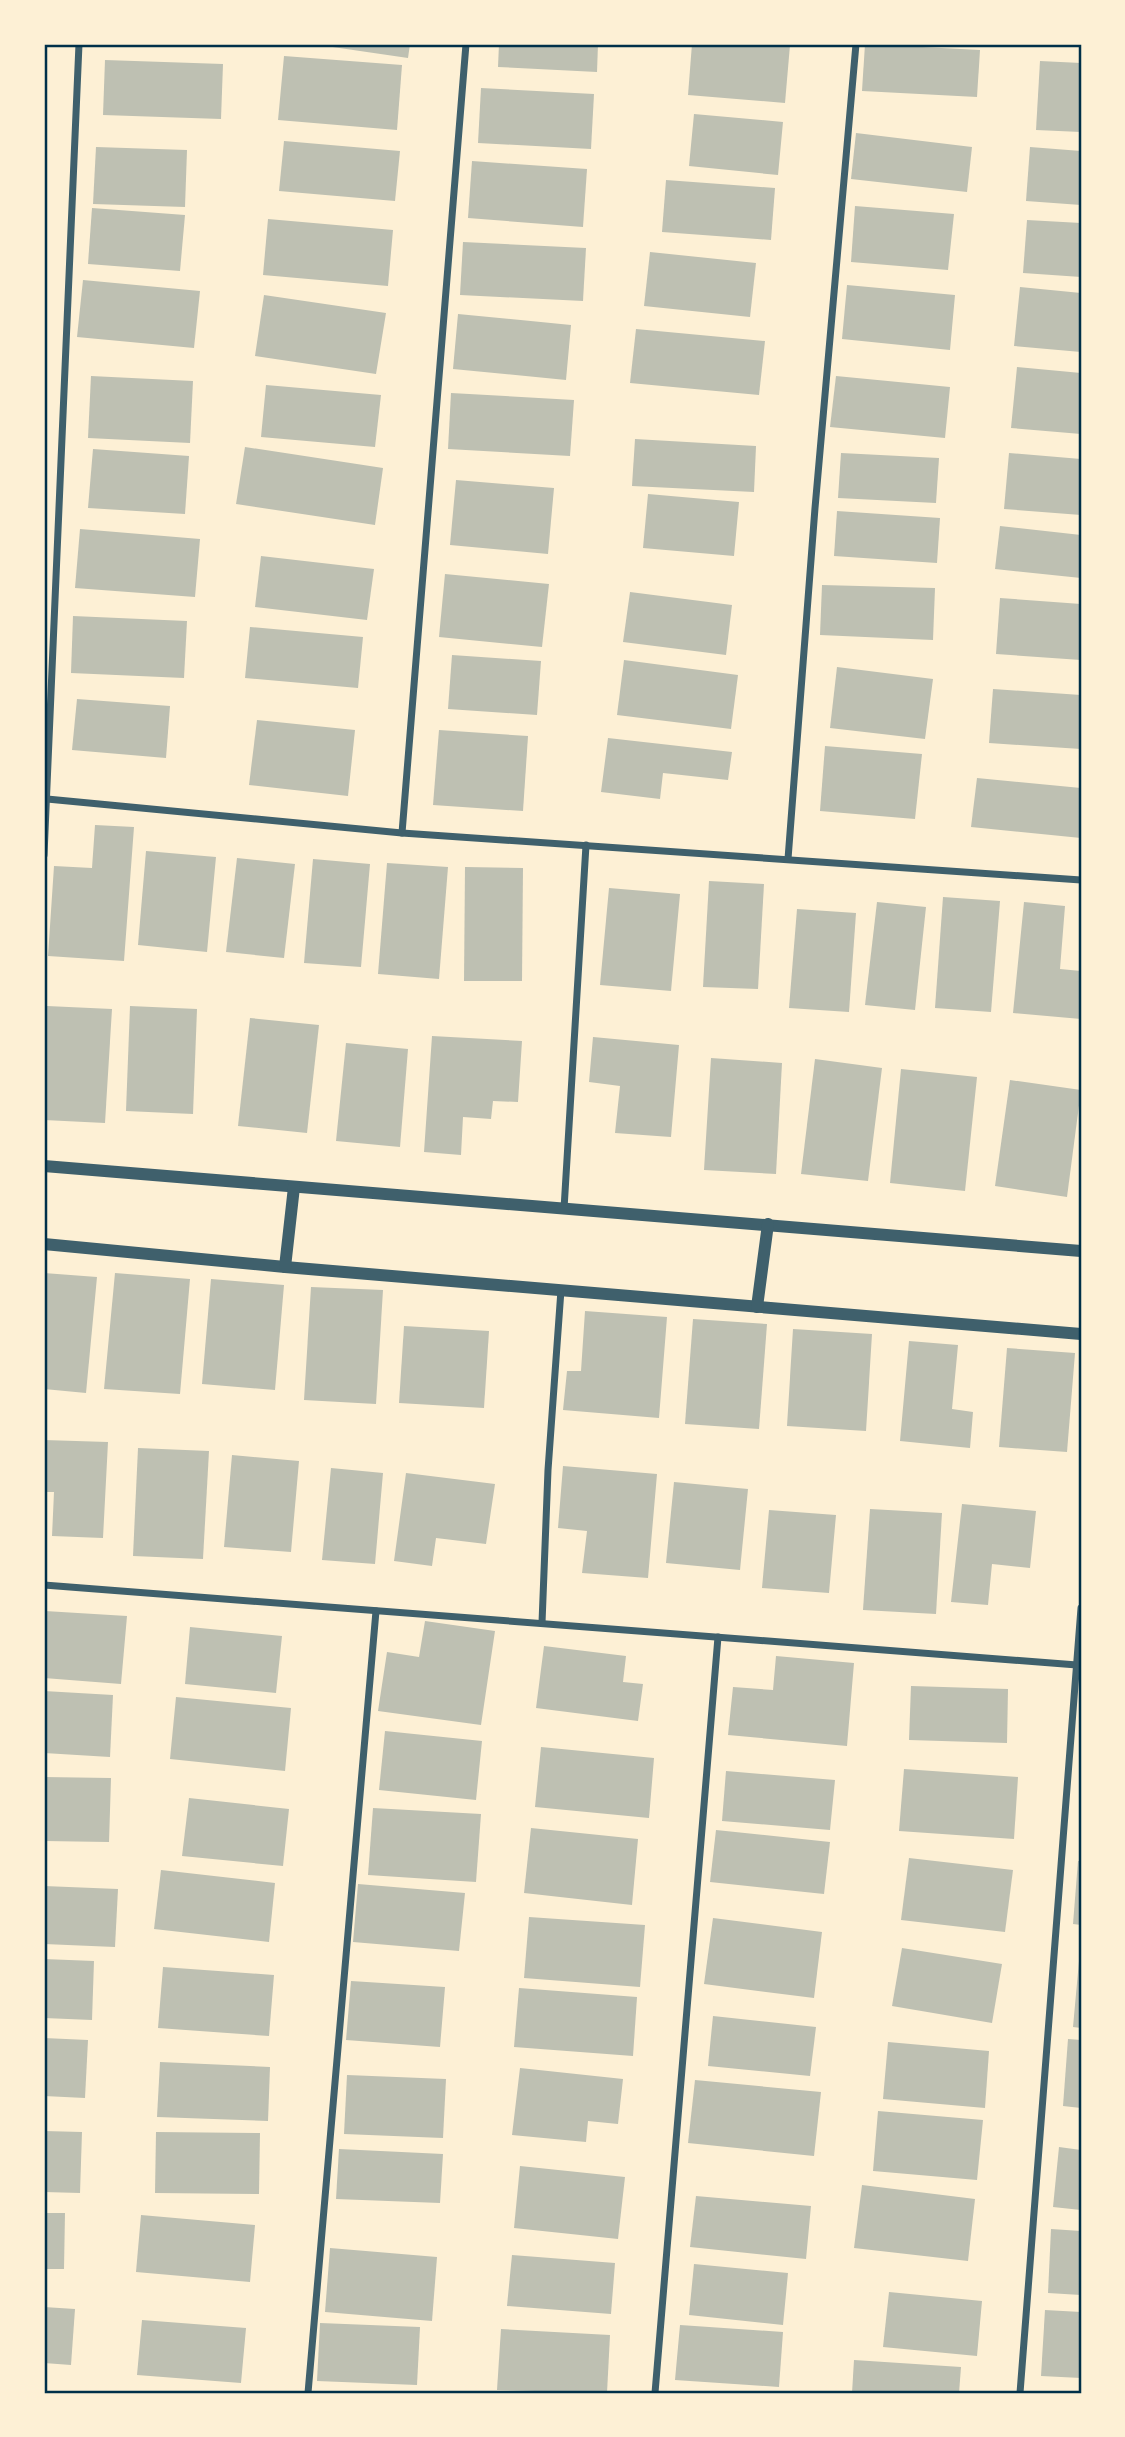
<svg xmlns="http://www.w3.org/2000/svg" width="1125" height="2437" font-family="'Work Sans',sans-serif">
<style>
.building{fill:#bec0b2}
.lines{fill:none;stroke-linecap:round;stroke-linejoin:round}
.minor{stroke:#3f606c;stroke-width:7}
.tertiary{stroke:#3f606c;stroke-width:12}
.neatline{fill:none;stroke:#003049;stroke-width:2.5}
</style>
<rect width="100%" height="100%" fill="#fdf0d5"/>
<!-- building -->
<g class="building">
<path d="M312,44H410L408,58Z"/>
<path d="M499,44H598L597,72L498,67Z"/>
<path d="M692,44L790,45L785,103L688,95Z"/>
<path d="M865,44L980,50L977,97L862,91Z"/>
<path d="M284,56L402,65L397,130L278,120Z"/>
<path d="M105,60L223,64L221,119L103,115Z"/>
<path d="M1040,61L1081,63V132L1036,130Z"/>
<path d="M481,88L594,94L591,149L478,143Z"/>
<path d="M694,114L783,122L778,175L689,166Z"/>
<path d="M856,133L972,147L967,192L851,179Z"/>
<path d="M284,141L400,151L395,201L279,191Z"/>
<path d="M96,147L187,150L185,207L93,204Z"/>
<path d="M1030,147L1081,151V205L1026,201Z"/>
<path d="M472,161L587,169L583,227L468,218Z"/>
<path d="M666,180L775,188L771,240L662,232Z"/>
<path d="M855,206L954,214L948,270L851,262Z"/>
<path d="M92,208L185,215L180,271L88,264Z"/>
<path d="M268,219L393,230L388,286L263,275Z"/>
<path d="M1027,220L1081,223V277L1023,273Z"/>
<path d="M463,242L586,248L583,301L460,295Z"/>
<path d="M650,252L756,263L750,317L644,306Z"/>
<path d="M83,280L200,291L194,348L77,337Z"/>
<path d="M847,285L955,295L950,350L842,339Z"/>
<path d="M1020,287L1081,293V352L1014,346Z"/>
<path d="M264,295L386,313L376,374L255,356Z"/>
<path d="M458,314L571,325L566,380L453,369Z"/>
<path d="M636,329L765,341L759,395L630,383Z"/>
<path d="M1017,367L1081,373V434L1011,428Z"/>
<path d="M91,376L193,381L190,443L88,438Z"/>
<path d="M836,376L950,387L945,438L830,427Z"/>
<path d="M266,385L381,395L375,447L261,437Z"/>
<path d="M451,393L574,400L570,456L448,449Z"/>
<path d="M635,439L756,446L754,492L632,486Z"/>
<path d="M245,447L383,468L375,525L236,504Z"/>
<path d="M93,449L189,456L185,514L88,508Z"/>
<path d="M841,453L939,458L936,503L838,498Z"/>
<path d="M1009,453L1081,459V515L1004,509Z"/>
<path d="M456,480L554,488L548,554L450,545Z"/>
<path d="M648,494L739,502L734,556L643,548Z"/>
<path d="M837,511L940,518L937,563L834,556Z"/>
<path d="M1000,526L1081,535V578L995,569Z"/>
<path d="M80,529L200,539L195,597L75,588Z"/>
<path d="M261,556L374,569L367,620L255,607Z"/>
<path d="M445,574L549,584L542,647L439,637Z"/>
<path d="M822,585L935,588L933,640L820,635Z"/>
<path d="M630,592L732,605L726,655L623,642Z"/>
<path d="M1000,598L1081,604V660L996,654Z"/>
<path d="M73,616L187,621L184,678L71,673Z"/>
<path d="M250,627L363,637L358,688L245,678Z"/>
<path d="M452,655L541,661L537,715L448,709Z"/>
<path d="M624,660L738,675L731,729L617,715Z"/>
<path d="M837,667L933,679L925,739L830,728Z"/>
<path d="M993,689L1081,695V749L989,743Z"/>
<path d="M77,699L170,706L166,758L72,750Z"/>
<path d="M257,720L355,730L348,796L249,785Z"/>
<path d="M439,730L528,736L523,811L433,805Z"/>
<path d="M608,738L732,752L728,780L663,773L660,799L601,792Z"/>
<path d="M825,746L922,754L915,819L820,811Z"/>
<path d="M977,778L1081,788V838L971,827Z"/>
<path d="M95,825L134,827L124,961L48,956L54,866L92,868Z"/>
<path d="M146,851L216,857L207,952L138,945Z"/>
<path d="M237,858L295,864L284,958L226,952Z"/>
<path d="M313,859L370,864L361,967L304,963Z"/>
<path d="M387,863L448,867L439,979L378,974Z"/>
<path d="M465,867L523,868L522,981H464Z"/>
<path d="M709,881L764,884L758,989L703,987Z"/>
<path d="M609,888L680,894L671,991L600,985Z"/>
<path d="M943,897L1000,901L991,1012L935,1008Z"/>
<path d="M877,902L926,907L915,1010L865,1005Z"/>
<path d="M1024,902L1065,906L1060,969L1081,971V1019L1013,1013Z"/>
<path d="M797,909L856,913L849,1012L789,1008Z"/>
<path d="M47,1006L112,1009L105,1123L44,1120Z"/>
<path d="M130,1006L197,1009L193,1114L126,1111Z"/>
<path d="M250,1018L319,1025L307,1133L238,1126Z"/>
<path d="M432,1036L522,1041L518,1102L493,1101L491,1119L463,1117L461,1155L424,1152Z"/>
<path d="M593,1037L679,1045L671,1137L615,1133L620,1086L589,1082Z"/>
<path d="M346,1043L408,1049L400,1147L336,1141Z"/>
<path d="M711,1058L782,1063L776,1174L704,1170Z"/>
<path d="M815,1059L882,1068L868,1181L801,1174Z"/>
<path d="M901,1069L977,1077L965,1191L890,1183Z"/>
<path d="M1010,1080L1081,1090L1067,1197L995,1186Z"/>
<path d="M44,1273L97,1277L86,1393L44,1389Z"/>
<path d="M115,1273L190,1279L180,1394L104,1389Z"/>
<path d="M211,1279L284,1285L275,1390L202,1384Z"/>
<path d="M311,1287L383,1290L376,1404L304,1400Z"/>
<path d="M585,1311L667,1317L659,1418L563,1410L567,1371H581Z"/>
<path d="M693,1319L767,1324L759,1429L685,1424Z"/>
<path d="M404,1326L489,1331L484,1408L399,1403Z"/>
<path d="M793,1329L872,1334L866,1431L787,1426Z"/>
<path d="M909,1341L958,1345L952,1409L973,1412L970,1448L900,1441Z"/>
<path d="M1007,1348L1075,1353L1067,1452L999,1447Z"/>
<path d="M44,1440L108,1442L103,1538L52,1536L54,1492H44Z"/>
<path d="M138,1448L209,1451L203,1559L133,1556Z"/>
<path d="M232,1455L299,1461L291,1552L224,1547Z"/>
<path d="M563,1466L657,1474L648,1578L582,1573L587,1531L558,1528Z"/>
<path d="M331,1468L383,1473L375,1564L322,1560Z"/>
<path d="M406,1473L495,1484L486,1544L436,1538L432,1566L394,1561Z"/>
<path d="M674,1482L748,1489L740,1570L666,1563Z"/>
<path d="M962,1504L1036,1511L1030,1568L992,1564L988,1605L951,1602Z"/>
<path d="M870,1509L942,1513L936,1614L863,1610Z"/>
<path d="M769,1510L836,1515L829,1593L762,1588Z"/>
<path d="M45,1611L127,1616L121,1684L44,1678Z"/>
<path d="M425,1621L495,1631L481,1725L378,1711L387,1652L419,1657Z"/>
<path d="M190,1627L282,1636L276,1693L185,1684Z"/>
<path d="M544,1646L626,1656L623,1682L643,1684L638,1721L536,1708Z"/>
<path d="M776,1656L854,1663L847,1746L728,1735L733,1687L773,1690Z"/>
<path d="M911,1686L1008,1689L1007,1743L909,1740Z"/>
<path d="M44,1691L113,1695L110,1757L44,1753Z"/>
<path d="M176,1697L291,1708L285,1771L170,1759Z"/>
<path d="M385,1731L482,1741L476,1800L379,1790Z"/>
<path d="M541,1747L654,1758L649,1818L535,1807Z"/>
<path d="M904,1769L1018,1777L1014,1839L899,1831Z"/>
<path d="M726,1771L835,1780L830,1830L722,1821Z"/>
<path d="M44,1777L111,1778L109,1842L44,1841Z"/>
<path d="M189,1798L289,1809L283,1866L182,1856Z"/>
<path d="M373,1808L481,1814L476,1882L368,1875Z"/>
<path d="M531,1828L638,1839L632,1905L524,1893Z"/>
<path d="M716,1830L830,1842L824,1894L710,1882Z"/>
<path d="M909,1858L1013,1870L1005,1932L901,1920Z"/>
<path d="M1078,1861H1081V1925L1073,1924Z"/>
<path d="M161,1870L275,1883L269,1942L154,1929Z"/>
<path d="M358,1884L465,1893L459,1951L353,1942Z"/>
<path d="M44,1886L118,1889L115,1947L44,1944Z"/>
<path d="M529,1917L645,1925L640,1987L524,1978Z"/>
<path d="M713,1918L822,1932L814,1998L704,1984Z"/>
<path d="M902,1948L1002,1964L992,2023L892,2006Z"/>
<path d="M44,1959L94,1961L92,2020L44,2018Z"/>
<path d="M1079,1961H1081V2028L1073,2027Z"/>
<path d="M163,1967L274,1975L269,2036L158,2028Z"/>
<path d="M351,1981L445,1987L440,2047L346,2040Z"/>
<path d="M519,1988L637,1997L633,2056L514,2047Z"/>
<path d="M713,2016L816,2027L810,2076L708,2066Z"/>
<path d="M44,2038L88,2040L85,2098L44,2096Z"/>
<path d="M1068,2039L1081,2040V2108L1063,2106Z"/>
<path d="M888,2042L989,2051L985,2108L883,2099Z"/>
<path d="M160,2062L270,2067L268,2121L157,2117Z"/>
<path d="M520,2068L623,2079L618,2124L588,2121L586,2142L512,2135Z"/>
<path d="M347,2075L446,2079L443,2138L344,2134Z"/>
<path d="M695,2080L821,2092L814,2156L688,2143Z"/>
<path d="M878,2111L983,2120L977,2180L873,2171Z"/>
<path d="M44,2131L82,2132L80,2193L44,2192Z"/>
<path d="M156,2132L260,2133L259,2194L155,2193Z"/>
<path d="M1059,2147L1081,2150V2210L1053,2207Z"/>
<path d="M339,2149L443,2154L440,2203L336,2199Z"/>
<path d="M520,2166L625,2177L618,2239L514,2228Z"/>
<path d="M862,2185L975,2199L968,2261L854,2248Z"/>
<path d="M696,2196L811,2206L806,2259L690,2247Z"/>
<path d="M44,2213H65L64,2269H44Z"/>
<path d="M141,2215L255,2225L250,2282L136,2272Z"/>
<path d="M1051,2229L1081,2231V2295L1048,2293Z"/>
<path d="M330,2248L437,2257L432,2321L325,2312Z"/>
<path d="M512,2255L615,2263L611,2314L507,2306Z"/>
<path d="M694,2264L788,2273L783,2325L689,2315Z"/>
<path d="M889,2292L982,2301L977,2356L883,2347Z"/>
<path d="M44,2307L75,2309L71,2365L44,2363Z"/>
<path d="M1045,2310L1081,2312V2378L1041,2376Z"/>
<path d="M142,2320L246,2328L241,2383L137,2375Z"/>
<path d="M320,2323L420,2327L417,2385L317,2381Z"/>
<path d="M680,2325L783,2332L779,2387L675,2380Z"/>
<path d="M501,2329L610,2335L607,2393L497,2390Z"/>
<path d="M854,2360L961,2367L959,2393H852Z"/>
</g>
<g class="lines">
<!-- minor -->
<g class="minor">
<path d="M47,799L402,833L1081,880"/>
<path d="M402,833L466,44"/>
<path d="M44,855L79,44"/>
<path d="M788,859L815,508L856,44"/>
<path d="M564,1209L586,845"/>
<path d="M44,1585L1077,1665"/>
<path d="M542,1623L548,1470L561,1290"/>
<path d="M308,2393L376,1611"/>
<path d="M655,2393L718,1637"/>
<path d="M1020,2393L1081,1608"/>
</g>
<!-- tertiary -->
<g class="tertiary">
<path d="M44,1166L1081,1251"/>
<path d="M44,1244L285,1267L1081,1334"/>
<path d="M285,1267L294,1187"/>
<path d="M757,1307L768,1224"/>
</g>
</g>
<!-- border -->
<rect width="1125" height="2437" fill="none" stroke="#fdf0d5" stroke-width="91"/>
<rect x="46" y="46" width="1034" height="2346" class="neatline"/>
</svg>
